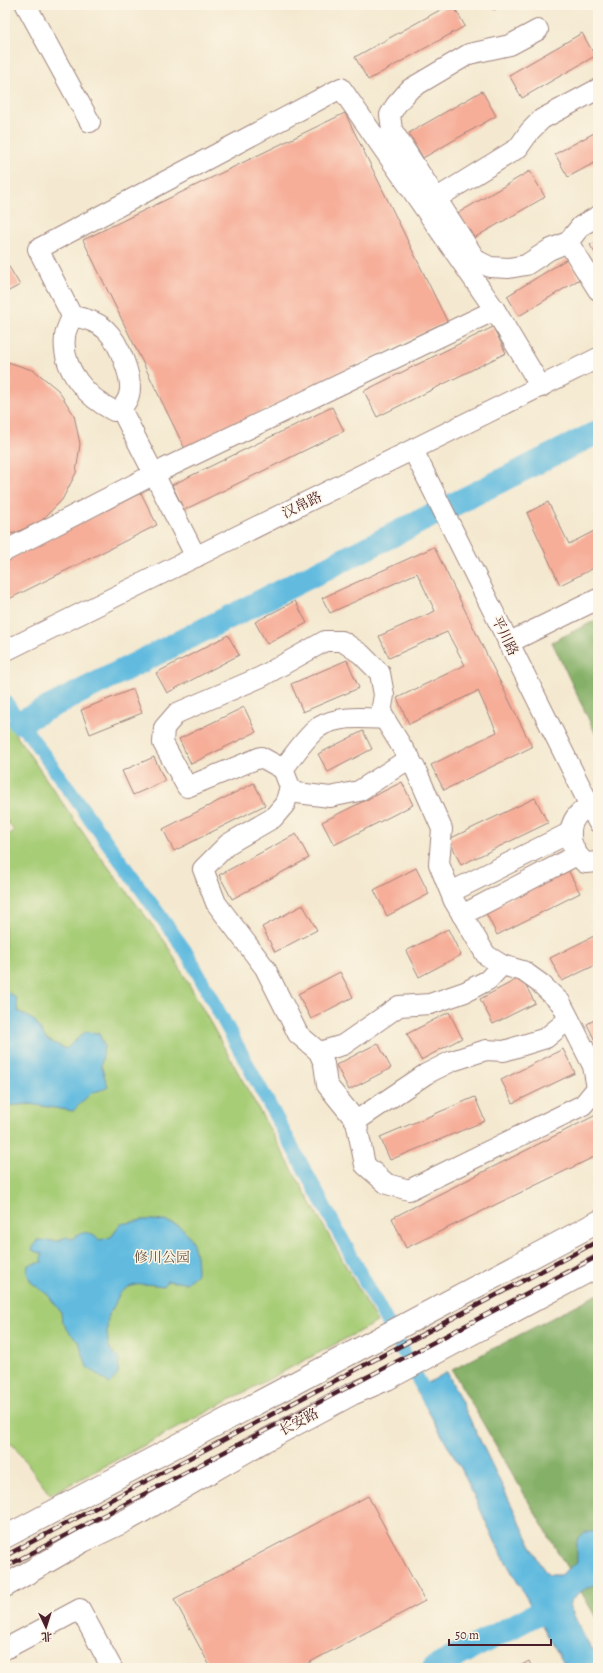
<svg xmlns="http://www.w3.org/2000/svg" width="603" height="1673" font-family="Alegreya,'Noto Serif SC',serif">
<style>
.green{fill:#a7cd77;stroke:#787651}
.forest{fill:#85b068;stroke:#68684a}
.water{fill:#62bbdf;stroke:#566d85}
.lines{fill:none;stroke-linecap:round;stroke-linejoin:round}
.canal{stroke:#62bbdf;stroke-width:14}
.river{stroke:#62bbdf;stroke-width:24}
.building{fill:#f6ae99}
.minor-casing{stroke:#9f847e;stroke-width:22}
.major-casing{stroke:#9f847e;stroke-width:24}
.minor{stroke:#fff;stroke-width:20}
.major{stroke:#fff;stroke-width:22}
.rail-casing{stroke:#4a1f2b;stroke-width:4.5}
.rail{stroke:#fcf5e5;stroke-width:3;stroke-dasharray:9;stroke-linecap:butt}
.labels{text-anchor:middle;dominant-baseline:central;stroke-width:3;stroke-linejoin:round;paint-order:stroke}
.street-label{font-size:14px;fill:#4a1f2b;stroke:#fcf5e5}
.park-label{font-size:14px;fill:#665342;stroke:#fcf5e5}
</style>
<rect width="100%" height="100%" fill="#fcf5e5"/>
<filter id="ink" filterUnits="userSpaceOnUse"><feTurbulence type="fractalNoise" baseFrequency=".025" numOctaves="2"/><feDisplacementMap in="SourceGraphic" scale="8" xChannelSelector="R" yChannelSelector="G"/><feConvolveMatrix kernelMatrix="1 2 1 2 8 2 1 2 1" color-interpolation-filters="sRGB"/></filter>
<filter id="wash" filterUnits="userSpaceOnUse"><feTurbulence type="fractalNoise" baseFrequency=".012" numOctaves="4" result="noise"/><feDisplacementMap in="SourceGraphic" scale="16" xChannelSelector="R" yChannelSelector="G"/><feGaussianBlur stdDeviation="0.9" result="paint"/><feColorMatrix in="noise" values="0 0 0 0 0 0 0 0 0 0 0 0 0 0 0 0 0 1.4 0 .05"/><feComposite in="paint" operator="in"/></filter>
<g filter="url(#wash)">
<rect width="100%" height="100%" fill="#f4e9d0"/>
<!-- green -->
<path class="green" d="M5,719L90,843L166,943L377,1322L50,1495L14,1446L5,1440V837L14,831L5,818Z"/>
<!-- forest -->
<g class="forest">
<path d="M598,619V739L552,642Z"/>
<path d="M598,1294V1621L452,1370Z"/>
</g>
<!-- water -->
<g class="water">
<path d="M5,990L16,998L18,1011L35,1021L46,1039L66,1049L85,1032L99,1033L104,1046L101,1066L108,1087L90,1094L73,1111L30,1104L5,1106Z"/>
<path d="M142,1220C183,1219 197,1232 197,1274L186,1283L167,1281L164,1286C148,1284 130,1281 119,1295C115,1302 114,1309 108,1314L107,1333L109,1348L119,1359L118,1374L110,1384L87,1367L79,1342L70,1333L62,1321L61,1312L48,1295L31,1282L27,1273L28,1265L43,1262L41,1258L43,1254L32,1250L37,1240L58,1241L66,1237L72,1239C85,1230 87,1231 100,1240L111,1237L121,1224Z"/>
<path d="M447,1372L540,1564L548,1575H560L577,1562V1540L585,1532H595L598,1533V1583C588,1587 572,1595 569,1605L584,1636L598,1658V1668H568L563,1662L498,1548L462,1470L416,1390Z"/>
</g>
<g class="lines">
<!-- canal -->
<path class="canal" d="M5,701L187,953L431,1403"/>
<!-- river -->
<g class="river">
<path d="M20,722L598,432"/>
<path d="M434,1668L544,1610"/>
</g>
</g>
<g id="blocks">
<!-- building -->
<g class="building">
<path d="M449,5H453L465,26L368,80L355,57Z"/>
<path d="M491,5H503L494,10Z"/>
<path d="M582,33L595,56L522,98L509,75Z"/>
<path d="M482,91L496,116L423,158L409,133Z"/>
<path d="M345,113L447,321L185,449L83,240Z"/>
<path d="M598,131V161L568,177L555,154Z"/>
<path d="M530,171L545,197L474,238L458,213Z"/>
<path d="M598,240V258L590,245Z"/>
<path d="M567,259L580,279L519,316L507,296Z"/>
<path d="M5,260L20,285L5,293Z"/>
<path d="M493,327L506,353L377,417L364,391Z"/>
<path d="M5,361L35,371L58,390L74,415L80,444L76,473L62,500L41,521L15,533L5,534Z"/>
<path d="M332,407L344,431L184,510L172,485Z"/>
<path d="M141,493L157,525L5,601V561Z"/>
<path d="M548,502L569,544L598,529V566L560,585L527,513Z"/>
<path d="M434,547L532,747L444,790L431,765L497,732L478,691L409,724L397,698L465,665L447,632L389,658L379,636L435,611L417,573L330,613L322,598Z"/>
<path d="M295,601L307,623L267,644L255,622Z"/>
<path d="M228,635L239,655L167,693L156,673Z"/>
<path d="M347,660L359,688L303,712L291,684Z"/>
<path d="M133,689L142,713L90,734L81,710Z"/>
<path d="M244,707L256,732L191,764L179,739Z"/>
<path d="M363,731L372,749L328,772L318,754Z"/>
<path d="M154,757L165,781L133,795L122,771Z"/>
<path d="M402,782L413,805L334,845L322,822Z"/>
<path d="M254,783L265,805L174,851L163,829Z"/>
<path d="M535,798L548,823L461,865L449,839Z"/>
<path d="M296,834L309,858L232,899L219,875Z"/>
<path d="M416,868L429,894L387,916L374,890Z"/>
<path d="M568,870L580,893L497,935L485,911Z"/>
<path d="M303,905L317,930L275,952L262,927Z"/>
<path d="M448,929L461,955L419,977L406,951Z"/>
<path d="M598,934V964L562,981L550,958Z"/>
<path d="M340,972L353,997L311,1019L298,994Z"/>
<path d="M521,977L535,1003L493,1024L480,999Z"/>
<path d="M449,1012L462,1038L421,1060L407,1034Z"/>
<path d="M598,1018V1047L587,1024Z"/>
<path d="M378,1043L391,1068L349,1090L336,1065Z"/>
<path d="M563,1049L575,1073L513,1103L501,1080Z"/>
<path d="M475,1097L485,1121L390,1160L380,1137Z"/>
<path d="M598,1114V1155L406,1248L392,1218Z"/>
<path d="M368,1496L425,1601L299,1668H211L174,1599Z"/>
<path d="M529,1661L532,1668H516Z"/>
</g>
</g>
</g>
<g filter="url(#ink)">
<use href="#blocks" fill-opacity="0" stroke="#9f847e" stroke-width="1"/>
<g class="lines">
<defs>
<g id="minor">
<path d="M26,5L90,122"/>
<path d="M538,30L510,45L469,54L410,89L396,105L390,115L392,130L476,260L490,267L509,268L526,265L549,250L568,242L581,226L598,216"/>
<path d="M437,198L518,148L530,131L542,119L598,89"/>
<path d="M568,242L598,290"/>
<path d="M72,316L38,249L341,88L495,310L541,387"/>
<path d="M121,409L114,411C88,398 61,370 65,337C65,330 70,323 72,316C83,318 97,321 106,330C118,341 134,379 129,395C128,400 124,405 121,409L196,557"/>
<path d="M413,450L598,822"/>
<path d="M5,551L162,470L495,310"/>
<path d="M325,641H342L361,654L380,673L384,695L381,713L415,768L442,829L439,864L454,901L486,955L502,965L523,971L541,984L561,1003L593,1066L597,1088L583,1105L409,1190L387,1184L365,1165L356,1121L327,1085L324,1064L319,1052L298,1034L265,968L216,903L203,869L228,844L273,818L285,804L290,787L283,769L261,757L187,787L163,743L164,728L177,713L261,677Z"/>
<path d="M508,643L598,599"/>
<path d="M5,651L598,358"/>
<path d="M283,769C292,758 308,734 319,727C339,715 364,718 385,719"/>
<path d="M289,792L330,797L359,791L410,758"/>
<path d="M590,806C564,818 566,845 585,863L598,862"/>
<path d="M451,892L571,832"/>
<path d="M462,915L577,855"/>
<path d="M319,1052L343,1045L399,1006L430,1004L465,992L488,980L502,965"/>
<path d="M356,1121L426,1074L452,1061L486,1050L504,1051L546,1038L569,1019"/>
<path d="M5,1649L80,1609L112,1668"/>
</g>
<g id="major">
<path d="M5,1537L598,1222"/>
<path d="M5,1586L83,1541L127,1520L264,1441L352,1394L387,1379L598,1266"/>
</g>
</defs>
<!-- minor casing -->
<use href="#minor" class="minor-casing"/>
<!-- major casing -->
<use href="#major" class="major-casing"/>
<!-- minor -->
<use href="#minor" class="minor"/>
<!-- major -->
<use href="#major" class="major"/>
<defs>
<g id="rail">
<path d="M5,1556L598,1241"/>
<path d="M5,1567L598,1256"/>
</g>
</defs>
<!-- rail casing -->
<use href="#rail" class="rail-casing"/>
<!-- rail -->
<use href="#rail" class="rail"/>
</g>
</g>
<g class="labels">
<!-- street labels -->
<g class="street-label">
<text transform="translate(302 505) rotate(-26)">汉帛路</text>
<text transform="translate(505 636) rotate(64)">平川路</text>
<text transform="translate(299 1422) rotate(-28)">长安路</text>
</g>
<!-- park labels -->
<g class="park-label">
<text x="162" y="1257">修川公园</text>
</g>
</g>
<!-- margin -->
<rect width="603" height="1673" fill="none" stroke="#fcf5e5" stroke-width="20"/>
<!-- north arrow -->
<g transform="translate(46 1627) rotate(176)" stroke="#fcf5e5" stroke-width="3" paint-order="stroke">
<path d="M0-3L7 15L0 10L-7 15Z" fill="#4a1f2b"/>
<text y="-6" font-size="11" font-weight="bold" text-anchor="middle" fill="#4a1f2b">北</text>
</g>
<!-- scale -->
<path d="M449 1639v6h102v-6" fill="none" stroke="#4a1f2b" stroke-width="2"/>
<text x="455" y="1639" font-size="12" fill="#4a1f2b" stroke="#fcf5e5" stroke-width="3" paint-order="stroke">50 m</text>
</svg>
